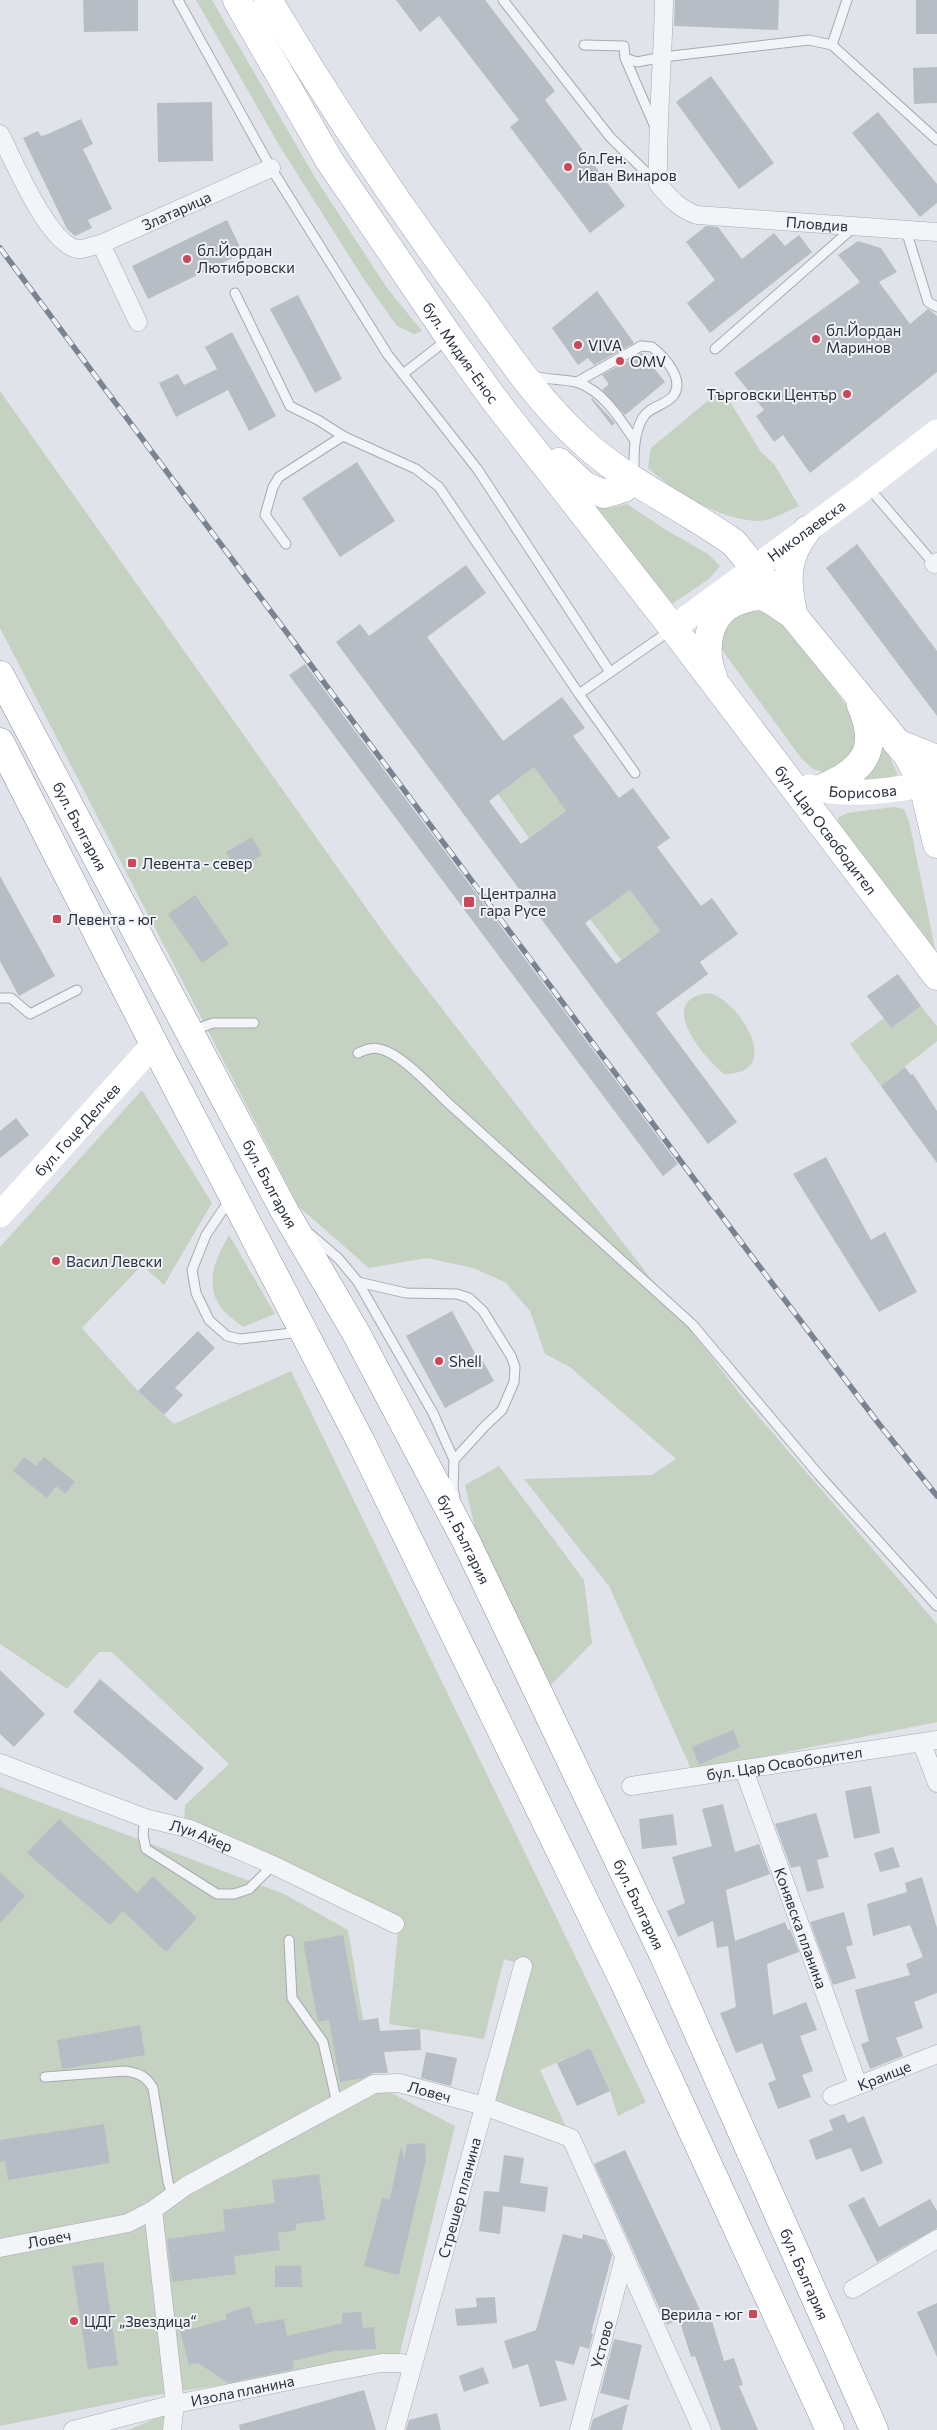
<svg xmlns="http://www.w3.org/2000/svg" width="937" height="2430" font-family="Commissioner,sans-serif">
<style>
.green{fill:#c6d2c1}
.building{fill:#b7bdc5;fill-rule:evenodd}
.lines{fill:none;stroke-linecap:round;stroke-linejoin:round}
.lane-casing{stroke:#a5aab3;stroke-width:11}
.street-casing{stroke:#a5aab3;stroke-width:19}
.primary-casing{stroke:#a0a8b4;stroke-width:29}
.highway-casing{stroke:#88919f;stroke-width:29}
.lane{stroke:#f3f4f7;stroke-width:9}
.street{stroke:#f3f4f7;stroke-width:18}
.secondary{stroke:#fff;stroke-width:25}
.primary{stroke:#fff;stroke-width:28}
.highway{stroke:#fff;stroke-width:28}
.rail-casing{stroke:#7a8392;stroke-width:5.5}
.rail{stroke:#f0f2f6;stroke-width:4;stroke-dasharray:11;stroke-linecap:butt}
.poi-dot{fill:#cb485b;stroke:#f0f2f6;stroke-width:2}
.labels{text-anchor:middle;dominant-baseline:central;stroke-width:4;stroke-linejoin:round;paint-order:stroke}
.poi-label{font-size:15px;fill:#293140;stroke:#f0f2f6;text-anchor:start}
.street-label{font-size:15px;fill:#293140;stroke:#f0f2f6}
</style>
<rect width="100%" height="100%" fill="#e0e3e9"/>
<!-- green -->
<g class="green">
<path d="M196,0H212L316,179L387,288L422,331L414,334L397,326L365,281L279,145Z"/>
<path d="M722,389L761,452L774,464L799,506C786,512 769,522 755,521C715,517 678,494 648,468L651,448Z"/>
<path d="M0,391L389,940L747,1403L937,1624V1722L692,1771L609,1586L524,1479L652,1475L676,1459L570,1367L545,1354L530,1311L505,1282L473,1268L427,1258L369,1268L299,1207L0,628Z"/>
<path d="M627,504L666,530L708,554L720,566L709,579L669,606L592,507L610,508Z"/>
<path d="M761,610L780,616L854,716L856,749L847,764L825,773L813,769L801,758L722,650C720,618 732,613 761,610Z"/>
<path d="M883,743L898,775L858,788Z"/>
<path d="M534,767L566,811L529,838L498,794Z"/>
<path d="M894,807L904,809L909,821L937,958L838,831V818L847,813Z"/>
<path d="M630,890L660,931L621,960L590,919Z"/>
<path d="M708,993C734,995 789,1074 724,1074C703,1057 655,1000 708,993Z"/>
<path d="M921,1006L937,1026V1041L881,1086L850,1044L884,1018L891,1028Z"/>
<path d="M142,1090L212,1203L164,1285L142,1265L82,1328L138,1391L174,1424L291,1371L646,2102L618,2116L610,2091L590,2048L540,2070L571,2138L484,2106L523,1965L504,1959L484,2039L389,2024L399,1922L184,1822L185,1805L229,1764L112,1652H99L67,1689L0,1644V1247Z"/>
<path d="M229,1235L275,1314L243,1327C237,1322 228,1316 222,1309C203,1284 216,1258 229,1235Z"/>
<path d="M499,1466L584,1580L592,1643L550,1686L475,1528L465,1485Z"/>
<path d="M0,1787L284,1894L348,1930L374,2084L455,2126L399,2357L144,2397L0,2426Z"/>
<path d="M164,2415L163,2430H128Z"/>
</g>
<!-- building -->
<g class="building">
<path d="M83,0H138V31L84,32Z"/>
<path d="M396,0H485L555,91L545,100L625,206L590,233L510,127L519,120L439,16L420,32Z"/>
<path d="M675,0H779L778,30L674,26Z"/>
<rect x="916" y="0" width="21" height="34"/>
<path d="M937,67V103L914,104L913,68Z"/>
<path d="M711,76L774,163L739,189L676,102Z"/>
<path d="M212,102L213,161L158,162L157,103Z"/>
<path d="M878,112L937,184V203L920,217L852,133Z"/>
<path d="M81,119L93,144L83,149L112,209L88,220L92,228L75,236L67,229L23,138L38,131L41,136L48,134Z"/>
<path d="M227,220L243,253L148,299L132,266Z"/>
<path d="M706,226L718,227L742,259L774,233L785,246L799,235L812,252L710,333L687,303L715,280L686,242Z"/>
<path d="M858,241L881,248L897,272L879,282L910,324L928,309L937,316V372L810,473L783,435L774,442L756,416L764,410L734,373L860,282L838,255Z"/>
<path d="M597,291L634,343L594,365L588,358L578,365L552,328Z"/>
<path d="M298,295L342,379L315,393L270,309Z"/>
<path d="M232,332L276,416L249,431L228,390L176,417L159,383L178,374L184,385L217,369L205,347Z"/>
<path d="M642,353L665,382L625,415L602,390L609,384L602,375Z"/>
<path d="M592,398L615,423L612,426L591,399Z"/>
<path d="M357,462L395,521L340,557L302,498Z"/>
<path d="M857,544L937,651V716L826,568Z"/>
<path d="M466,565L486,593L427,637L503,741L562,697L585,728L573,736L619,798L633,788L670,838L657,847L701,906L712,898L738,934L700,962L708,974L656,1013L737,1122L708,1144L336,642L360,624L369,636ZM534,767L566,811L521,844L489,801ZM630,890L660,931L616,964L585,923Z"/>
<path d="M305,664L678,1164L663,1176L289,675Z"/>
<path d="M252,837L262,855L236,870L226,852Z"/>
<path d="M0,876L55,976L19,996L0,961Z"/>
<path d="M195,895L229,944L202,963L168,914Z"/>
<path d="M898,974L921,1006L891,1028L867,996Z"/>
<path d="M905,1067L911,1075L913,1074L937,1111V1163L881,1086Z"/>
<path d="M16,1118L29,1135L0,1158V1131Z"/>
<path d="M826,1157L871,1240L885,1232L917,1292L879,1312L793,1174Z"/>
<path d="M452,1311L477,1357L480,1356L494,1381L445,1408L406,1336Z"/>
<path d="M198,1331L215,1348L175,1388L183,1395L164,1415L138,1391Z"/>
<path d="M24,1457L36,1466L44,1457L75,1482L65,1494L56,1486L47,1498L13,1471Z"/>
<path d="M0,1670L45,1714L14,1747L0,1734Z"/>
<path d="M100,1679L204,1768L176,1801L73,1712Z"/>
<path d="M733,1730L740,1747L699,1765L692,1747Z"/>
<path d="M871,1786L880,1833L854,1839L845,1791Z"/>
<path d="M723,1804L735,1852L759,1844L770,1874L726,1890L735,1941L785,1922L788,1930L790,1929L799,1952L767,1964L773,2015L806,2002L817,2030L800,2036L813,2071L802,2075L811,2097L778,2109L768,2083L776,2080L762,2043L736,2053L720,2013L736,2007L728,1946L717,1948L713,1921L678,1937L667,1911L685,1903L672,1857L712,1846L702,1809Z"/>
<path d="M816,1813L829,1857L817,1860L824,1888L807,1892L800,1866L791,1868L775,1824Z"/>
<path d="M673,1814L677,1845L642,1849L639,1819Z"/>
<path d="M59,1819L137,1893L153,1876L197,1918L166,1952L123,1911L110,1925L27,1853Z"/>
<path d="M893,1847L900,1867L880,1872L874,1853Z"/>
<path d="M0,1872L25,1896L0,1923Z"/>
<path d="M922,1877L937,1928V1993L914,2002L923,2028L896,2038L903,2056L870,2069L861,2044L869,2041L855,1990L910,1975L906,1964L923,1957L910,1925L873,1936L867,1904L907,1892L905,1883Z"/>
<path d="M844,1912L853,1945L846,1947L856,1978L833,1985L810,1922Z"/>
<path d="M343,1935L359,2021L378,2018L380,2031L420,2029L421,2050L384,2052L388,2073H373L363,2078L340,2082L329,2020L318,2022L303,1942Z"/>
<path d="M140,2025L145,2055L62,2069L57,2040Z"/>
<path d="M590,2048L610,2091L577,2106L557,2063Z"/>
<path d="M426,2052L457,2058L451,2086L421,2078Z"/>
<path d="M844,2114L848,2123L864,2116L883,2163L861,2172L851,2148L816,2160L809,2140L833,2130L829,2120Z"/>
<path d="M104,2124L110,2163L8,2180L5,2161L0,2162V2140Z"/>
<path d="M425,2143L426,2160L399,2275L364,2266L382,2198L390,2199L401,2146L404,2159L407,2144Z"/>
<path d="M625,2150L706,2323L712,2321L724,2361L734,2358L743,2385L739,2386L758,2430H721L695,2356L691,2357L679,2319L667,2325L594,2164Z"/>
<path d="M504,2155L524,2158L520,2183L548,2187L545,2212L503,2206L500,2234L479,2231L484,2191L499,2192Z"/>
<path d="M319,2174L325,2220L296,2224V2230L278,2233L280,2250L234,2256L236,2274L172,2282L167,2239L225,2231L223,2210L275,2203L272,2180Z"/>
<path d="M864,2197L879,2227L930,2199L937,2211V2228L877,2262L848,2205Z"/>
<path d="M563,2234L582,2239L583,2234L605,2240L612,2255L591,2333L593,2334L589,2349L580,2346L574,2365L555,2360L567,2400L540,2407L528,2364L513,2369L504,2341L536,2330Z"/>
<path d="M103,2262L118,2365L88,2369L72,2266Z"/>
<path d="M275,2266H301L302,2287H275Z"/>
<path d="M495,2297L497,2323L457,2326L455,2309L477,2307L476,2298Z"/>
<path d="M937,2303V2357L917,2312Z"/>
<path d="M250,2306L255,2324L284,2319L287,2336L342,2323V2313L361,2312L363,2328L374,2327L376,2349L335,2351L293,2361L294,2369L228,2383L198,2363L189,2365L180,2332L227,2319L225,2314Z"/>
<path d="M614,2339L642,2345L629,2400L600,2393Z"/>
<path d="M483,2367L489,2383L464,2392L459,2376Z"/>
<path d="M364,2390L376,2430H240L239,2425Z"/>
<path d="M628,2404L622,2430H590L593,2419Z"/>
<path d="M437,2413L441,2430H406L409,2420Z"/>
</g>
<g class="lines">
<defs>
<g id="lane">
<path d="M178,0L271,168L388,355L478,470L610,672"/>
<path d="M503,0L610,137L657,183"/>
<path d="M584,45L624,46L625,58L637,62L663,57L809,40L832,45L847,0"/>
<path d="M832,45L937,140"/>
<path d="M625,58L655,127"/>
<path d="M906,230L928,302L937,307"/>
<path d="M235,293L290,406L318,420L343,436L416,469L439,487L579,694"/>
<path d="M715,349L854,227"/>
<path d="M403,374L448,339"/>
<path d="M532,375C547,381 564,378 579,383C604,392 621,420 635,441"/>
<path d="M577,382L641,346L652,347C663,356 686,379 673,396C665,406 649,406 642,419C633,436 634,457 634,476"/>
<path d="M869,488L935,565"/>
<path d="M286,544L265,515L273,487L279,477L343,436"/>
<path d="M635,773L579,694L671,630"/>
<path d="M0,998H11L30,1014L77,990"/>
<path d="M191,1031L213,1023H254"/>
<path d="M358,1053C365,1050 372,1047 380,1049C402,1054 431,1087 447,1102L692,1324L819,1475L937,1606"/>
<path d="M230,1199L206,1235L192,1270L196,1293L209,1320L227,1336L240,1339L301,1332"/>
<path d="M310,1234L339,1259L358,1282L406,1293L457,1294L469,1298L483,1311L511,1356L515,1367L514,1382L502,1410L485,1426L454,1460L453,1489L455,1497"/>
<path d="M358,1282L433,1413L454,1460"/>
<path d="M145,1818L143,1835L146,1849L217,1894H234L249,1889L273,1865"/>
<path d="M289,1940L292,1998L323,2042L337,2103"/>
<path d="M45,2077L125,2071C139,2073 146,2076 153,2088L168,2182L172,2194"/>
</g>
<g id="street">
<path id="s1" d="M664,0C663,61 657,122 658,184C670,198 679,209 697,215L937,232"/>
<path id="s2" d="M0,134C13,159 49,246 78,249C84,250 94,245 101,244L271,168"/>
<path d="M101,244L138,322"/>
<path d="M934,564L937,562"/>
<path d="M922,1744L937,1783"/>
<path id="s3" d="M0,1763L145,1818L190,1829L273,1865L395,1924"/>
<path id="s4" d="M744,1770L858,2085"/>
<path id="s5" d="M631,1786L937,1740"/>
<path id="s6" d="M832,2096L937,2054"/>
<path d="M153,2210L175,2404L172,2430"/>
<path id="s7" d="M0,2248L128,2223L153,2210L186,2186L374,2084L399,2083L484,2106L571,2138L702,2430"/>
<path d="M853,2289L937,2239"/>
<path id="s8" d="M73,2430L166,2406L328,2373L381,2363H401L412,2366"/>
<path id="s9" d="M395,2430L523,1966"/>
<path id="s10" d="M579,2430L624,2258"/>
</g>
<g id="primary">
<path id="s14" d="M237,0L329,160L450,338L493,398L673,628L937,976"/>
<path d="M268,0C331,106 400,209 474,308C507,354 539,402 581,440C627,483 684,507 734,543L908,756L923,785L937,844"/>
<path d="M559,462L584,485L604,494L624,488L633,481"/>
<path d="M793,613C786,580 785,558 807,530"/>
<path d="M713,677C702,648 707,610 741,600C747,598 757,595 764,597C771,599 780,607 787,611"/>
<path d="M897,743L937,759"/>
<path d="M820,789C863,771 881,751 861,705"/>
</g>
<g id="highway">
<path id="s15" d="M0,675L285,1212L356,1333L466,1541L664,1956L874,2430"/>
<path d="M0,742L154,1044L362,1444L624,1982L830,2430"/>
</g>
</defs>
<!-- lane casing -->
<use href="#lane" class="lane-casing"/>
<!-- street casing -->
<use href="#street" class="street-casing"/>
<!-- primary casing -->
<use href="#primary" class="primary-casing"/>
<!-- highway casing -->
<use href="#highway" class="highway-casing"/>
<!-- lane -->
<use href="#lane" class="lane"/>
<!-- street -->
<use href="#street" class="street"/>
<!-- secondary -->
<g class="secondary">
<path id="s11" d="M673,628L867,486L937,432"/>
<path id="s12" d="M809,787C852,797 894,791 937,782"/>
<path id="s13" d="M0,1215L154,1044"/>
</g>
<!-- primary -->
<use href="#primary" class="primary"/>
<!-- highway -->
<use href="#highway" class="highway"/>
<defs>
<path id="rail" d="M0,248L756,1262L879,1424L937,1496"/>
</defs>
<!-- rail casing -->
<use href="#rail" class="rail-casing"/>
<!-- rail -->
<use href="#rail" class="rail"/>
</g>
<!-- markers -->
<g class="poi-dot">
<circle cx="568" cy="167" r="5"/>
<circle cx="187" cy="259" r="5"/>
<circle cx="816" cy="339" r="5"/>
<circle cx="578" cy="345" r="5"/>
<circle cx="620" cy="361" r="5"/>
<circle cx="847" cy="394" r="5"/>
<rect x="127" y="858" width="10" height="10" rx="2.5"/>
<rect x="463" y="896" width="12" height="12" rx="2.5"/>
<rect x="52" y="914" width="10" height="10" rx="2.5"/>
<circle cx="56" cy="1261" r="5"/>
<circle cx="439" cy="1361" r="5"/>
<rect x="748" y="2309" width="10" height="10" rx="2.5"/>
<circle cx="74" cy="2321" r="5"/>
</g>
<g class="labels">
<!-- poi labels -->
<g class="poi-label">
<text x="578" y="158">бл.Ген.<tspan x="578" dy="17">Иван Винаров</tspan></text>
<text x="197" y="250">бл.Йордан<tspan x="197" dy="17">Лютибровски</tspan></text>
<text x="826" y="330">бл.Йордан<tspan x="826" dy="17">Маринов</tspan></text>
<text x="588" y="345">VIVA</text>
<text x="630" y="361">OMV</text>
<text x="837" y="394" text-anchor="end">Търговски Център</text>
<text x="142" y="863">Левента - север</text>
<text x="480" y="893">Централна<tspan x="480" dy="17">гара Русе</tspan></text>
<text x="67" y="919">Левента - юг</text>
<text x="66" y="1261">Васил Левски</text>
<text x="449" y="1361">Shell</text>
<text x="743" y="2314" text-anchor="end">Верила - юг</text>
<text x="84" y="2321">ЦДГ „Звездица“</text>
</g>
<!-- street labels -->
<g class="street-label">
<text stroke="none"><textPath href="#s2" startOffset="248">Златарица</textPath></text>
<text stroke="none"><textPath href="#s1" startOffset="355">Пловдив</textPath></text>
<text stroke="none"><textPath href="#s14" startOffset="418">бул. Мидия-Енос</textPath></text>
<text stroke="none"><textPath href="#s11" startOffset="165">Николаевска</textPath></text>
<text stroke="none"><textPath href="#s12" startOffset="54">Борисова</textPath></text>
<text stroke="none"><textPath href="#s15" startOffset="171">бул. България</textPath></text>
<text stroke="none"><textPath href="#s14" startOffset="1019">бул. Цар Освободител</textPath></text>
<text stroke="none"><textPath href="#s13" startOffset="115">бул. Гоце Делчев</textPath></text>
<text stroke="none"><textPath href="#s15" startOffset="576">бул. България</textPath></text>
<text stroke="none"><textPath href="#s15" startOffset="981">бул. България</textPath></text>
<text stroke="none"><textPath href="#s5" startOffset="155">бул. Цар Освободител</textPath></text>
<text stroke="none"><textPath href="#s3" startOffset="214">Луи Айер</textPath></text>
<text stroke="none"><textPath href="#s15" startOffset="1386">бул. България</textPath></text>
<text stroke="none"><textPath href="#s4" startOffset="168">Конявска планина</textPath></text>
<text stroke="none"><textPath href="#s6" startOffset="56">Краище</textPath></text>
<text stroke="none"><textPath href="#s7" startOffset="470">Ловеч</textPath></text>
<text stroke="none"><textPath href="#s9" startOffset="241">Стрешер планина</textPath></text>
<text stroke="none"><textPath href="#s7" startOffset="50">Ловеч</textPath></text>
<text stroke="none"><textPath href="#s15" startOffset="1791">бул. България</textPath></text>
<text stroke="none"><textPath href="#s10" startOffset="89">Устово</textPath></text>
<text stroke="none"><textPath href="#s8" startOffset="174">Изола планина</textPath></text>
</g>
</g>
</svg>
